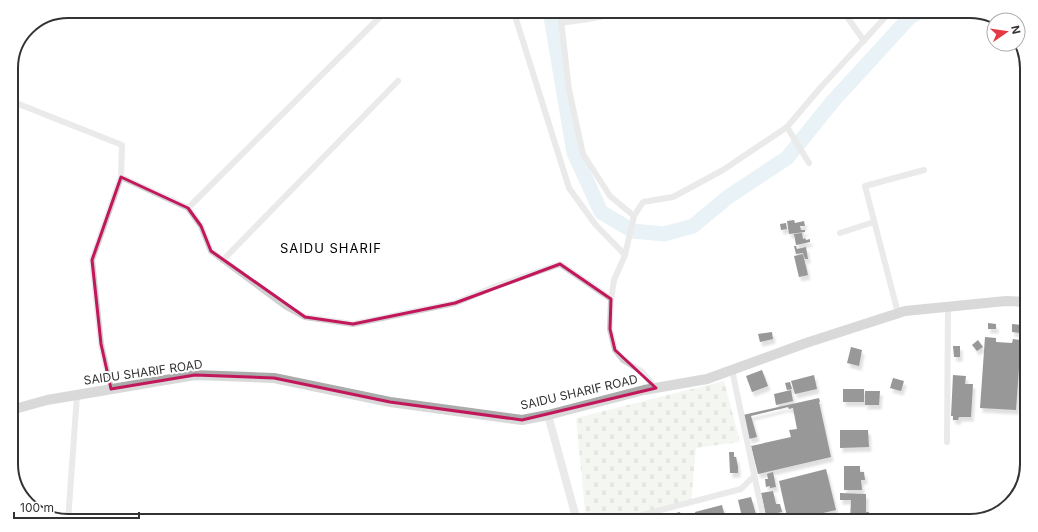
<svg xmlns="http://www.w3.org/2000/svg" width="1038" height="532" font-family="Inter,sans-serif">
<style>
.cemetery{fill:url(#cemetery-stones)}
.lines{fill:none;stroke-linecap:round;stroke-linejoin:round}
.river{stroke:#cfe2ee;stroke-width:15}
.building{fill:#1a1a1a;filter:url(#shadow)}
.minor{stroke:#d0d0d0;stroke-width:6}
.tertiary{stroke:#d0d0d0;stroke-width:8}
.primary{stroke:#ababab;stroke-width:10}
.marked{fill:none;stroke:#c2185b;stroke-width:3;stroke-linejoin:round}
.labels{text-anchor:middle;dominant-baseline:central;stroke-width:4;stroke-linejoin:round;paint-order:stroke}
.street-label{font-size:12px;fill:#333;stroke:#fff}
.neighbourhood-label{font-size:13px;letter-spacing:1px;fill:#000;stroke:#fff}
.rim{fill:none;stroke:#333;stroke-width:2}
</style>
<defs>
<pattern id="cemetery-stones" width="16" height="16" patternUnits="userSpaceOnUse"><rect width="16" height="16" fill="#e6ecdf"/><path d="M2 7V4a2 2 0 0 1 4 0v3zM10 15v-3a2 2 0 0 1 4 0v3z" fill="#c6cbc0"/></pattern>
<filter id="shadow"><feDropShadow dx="2.5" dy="4.5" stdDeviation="1" flood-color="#0004"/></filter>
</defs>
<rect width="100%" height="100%" fill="#fff"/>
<!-- cemetery -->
<path class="cemetery" d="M724,381L740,442L696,448L691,503L599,521H586L576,418Z"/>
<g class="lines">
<!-- river -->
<path class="river" d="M550,11L574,153L601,212L633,231L664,234L693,226L728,197L787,158L833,101L910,17L920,11"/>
</g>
<!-- building -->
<g class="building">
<path d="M794,220L795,223L804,221L805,226H800L801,230H805V232L789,234L787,221Z"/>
<path d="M786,223L787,229L781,230L780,224Z"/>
<path d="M802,233L803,239L805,238L806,240L810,239V242L796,245L794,234Z"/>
<path d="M794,246H796L797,249L806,247L808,259H805L803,253L796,254Z"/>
<path d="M803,254L808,275L799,277L794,256Z"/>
<path d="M988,323L996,324V329H988Z"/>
<path d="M1012,324L1022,325L1021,333L1012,332Z"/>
<path d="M772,332L773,339L760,342L758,334Z"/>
<path d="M985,337L996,338V342L1012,343L1013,339L1021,340L1016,410L980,408Z"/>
<path d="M978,340L983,347L977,351L972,345Z"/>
<path d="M953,346H960V357H954Z"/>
<path d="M851,347L862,350L859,366L847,363Z"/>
<path d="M762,370L768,386L752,392L746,376Z"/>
<path d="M814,375L817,389L795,394L791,381Z"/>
<path d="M953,375L966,376L965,384H973L971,417H959L958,420H953V416H951Z"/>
<path d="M893,378L904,381L901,391L890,388Z"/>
<path d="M790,382L792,389L787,390L785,383Z"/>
<rect x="843" y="389" width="21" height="13"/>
<path d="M791,390L793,401L776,405L774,394Z"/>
<path d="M865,391H880L879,405H865Z"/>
<path d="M819,398L820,402H819L831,457L758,474L751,446L791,437L789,430L797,429L793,408L789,409L788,407L751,416L757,437L749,439L743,415Z"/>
<path d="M840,430H868L869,447L840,448Z"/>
<path d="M729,452H734V457H736L738,467V473H730Z"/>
<path d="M844,466H860V472H864L865,480H861L862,490H844Z"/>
<path d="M826,469L836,510L788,521L779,481Z"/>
<path d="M773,472L776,487L770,488V486L766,487L765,479H768L767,474Z"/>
<path d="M773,491L776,504H780L782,512L777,513L779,521H767L761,493Z"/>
<path d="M840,493L866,494V512H869V520H850L851,500H840Z"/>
<path d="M751,497L757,518L743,521L738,500Z"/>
<path d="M722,505L726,521H697L695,512Z"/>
<path d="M680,512L682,521H647V520Z"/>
</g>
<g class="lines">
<!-- minor -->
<g class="minor">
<path d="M515,11L516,19L569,188L595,224L625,255L614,280L611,299L610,329L615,350L623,360L641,371L656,388"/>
<path d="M560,11L569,90L583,154L610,196L634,216L643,202L673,197L723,170L787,127L821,87L891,11"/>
<path d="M843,11L864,41"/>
<path d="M561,23C579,20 600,19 617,11"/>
<path d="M11,101L122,145L121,177L92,260L101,344L111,389"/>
<path d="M787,127L809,163"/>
<path d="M121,177L188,208L201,226L211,251L285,306L305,317L353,324L455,303L494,287L560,264L611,299"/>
<path d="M188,208L386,11"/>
<path d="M840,233L874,222"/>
<path d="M625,255L634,216"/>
<path d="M223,260L398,81"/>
<path d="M898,313L865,186L924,170"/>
<path d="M732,370L764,521"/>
<path d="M947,442L948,307"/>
<path d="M68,521L77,395"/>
<path d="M619,521L741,489L754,476"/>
</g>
<!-- tertiary -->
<path class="tertiary" d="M548,415L577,521"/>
<!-- primary -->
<path class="primary" d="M11,410L47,400L195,375L274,378L390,402L522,420L548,415L644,390L707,379L806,343L905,311L1006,301L1027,302"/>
</g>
<!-- marked area -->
<path d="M0 0H1038V532H0ZM121,177L188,208L201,226L211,251L305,317L353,324L455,303L560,264L611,299L610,329L615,350L656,388L522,420L390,402L274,378L195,375L111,389L101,344L92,260Z" fill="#fff" fill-opacity=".55" fill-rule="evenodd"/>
<path class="marked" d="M121,177L188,208L201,226L211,251L305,317L353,324L455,303L560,264L611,299L610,329L615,350L656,388L522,420L390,402L274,378L195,375L111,389L101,344L92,260Z"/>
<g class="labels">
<!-- street labels -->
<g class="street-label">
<text transform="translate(143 372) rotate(-8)">SAIDU SHARIF ROAD</text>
<text transform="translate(579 392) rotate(-13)">SAIDU SHARIF ROAD</text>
</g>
<!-- neighbourhood labels -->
<g class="neighbourhood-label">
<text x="331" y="248">SAIDU SHARIF</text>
</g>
</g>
<!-- crop -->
<path d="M0 0H1038V532H0ZM68 18H970A50 50 0 0 1 1020 68V464A50 50 0 0 1 970 514H68A50 50 0 0 1 18 464V68A50 50 0 0 1 68 18Z" fill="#fff" fill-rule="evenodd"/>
<path class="rim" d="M68 18H970A50 50 0 0 1 1020 68V464A50 50 0 0 1 970 514H68A50 50 0 0 1 18 464V68A50 50 0 0 1 68 18Z"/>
<!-- north arrow -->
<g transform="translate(1006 32) rotate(77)"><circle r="19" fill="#ffffff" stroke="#adadad"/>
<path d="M0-3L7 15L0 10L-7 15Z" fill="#e63946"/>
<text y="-6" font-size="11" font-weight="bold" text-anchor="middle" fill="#333333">N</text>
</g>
<!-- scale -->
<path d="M14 512v6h125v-6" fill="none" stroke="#333333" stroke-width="2"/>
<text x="20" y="512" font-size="12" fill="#333333" stroke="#ffffff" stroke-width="3" paint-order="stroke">100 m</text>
</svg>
